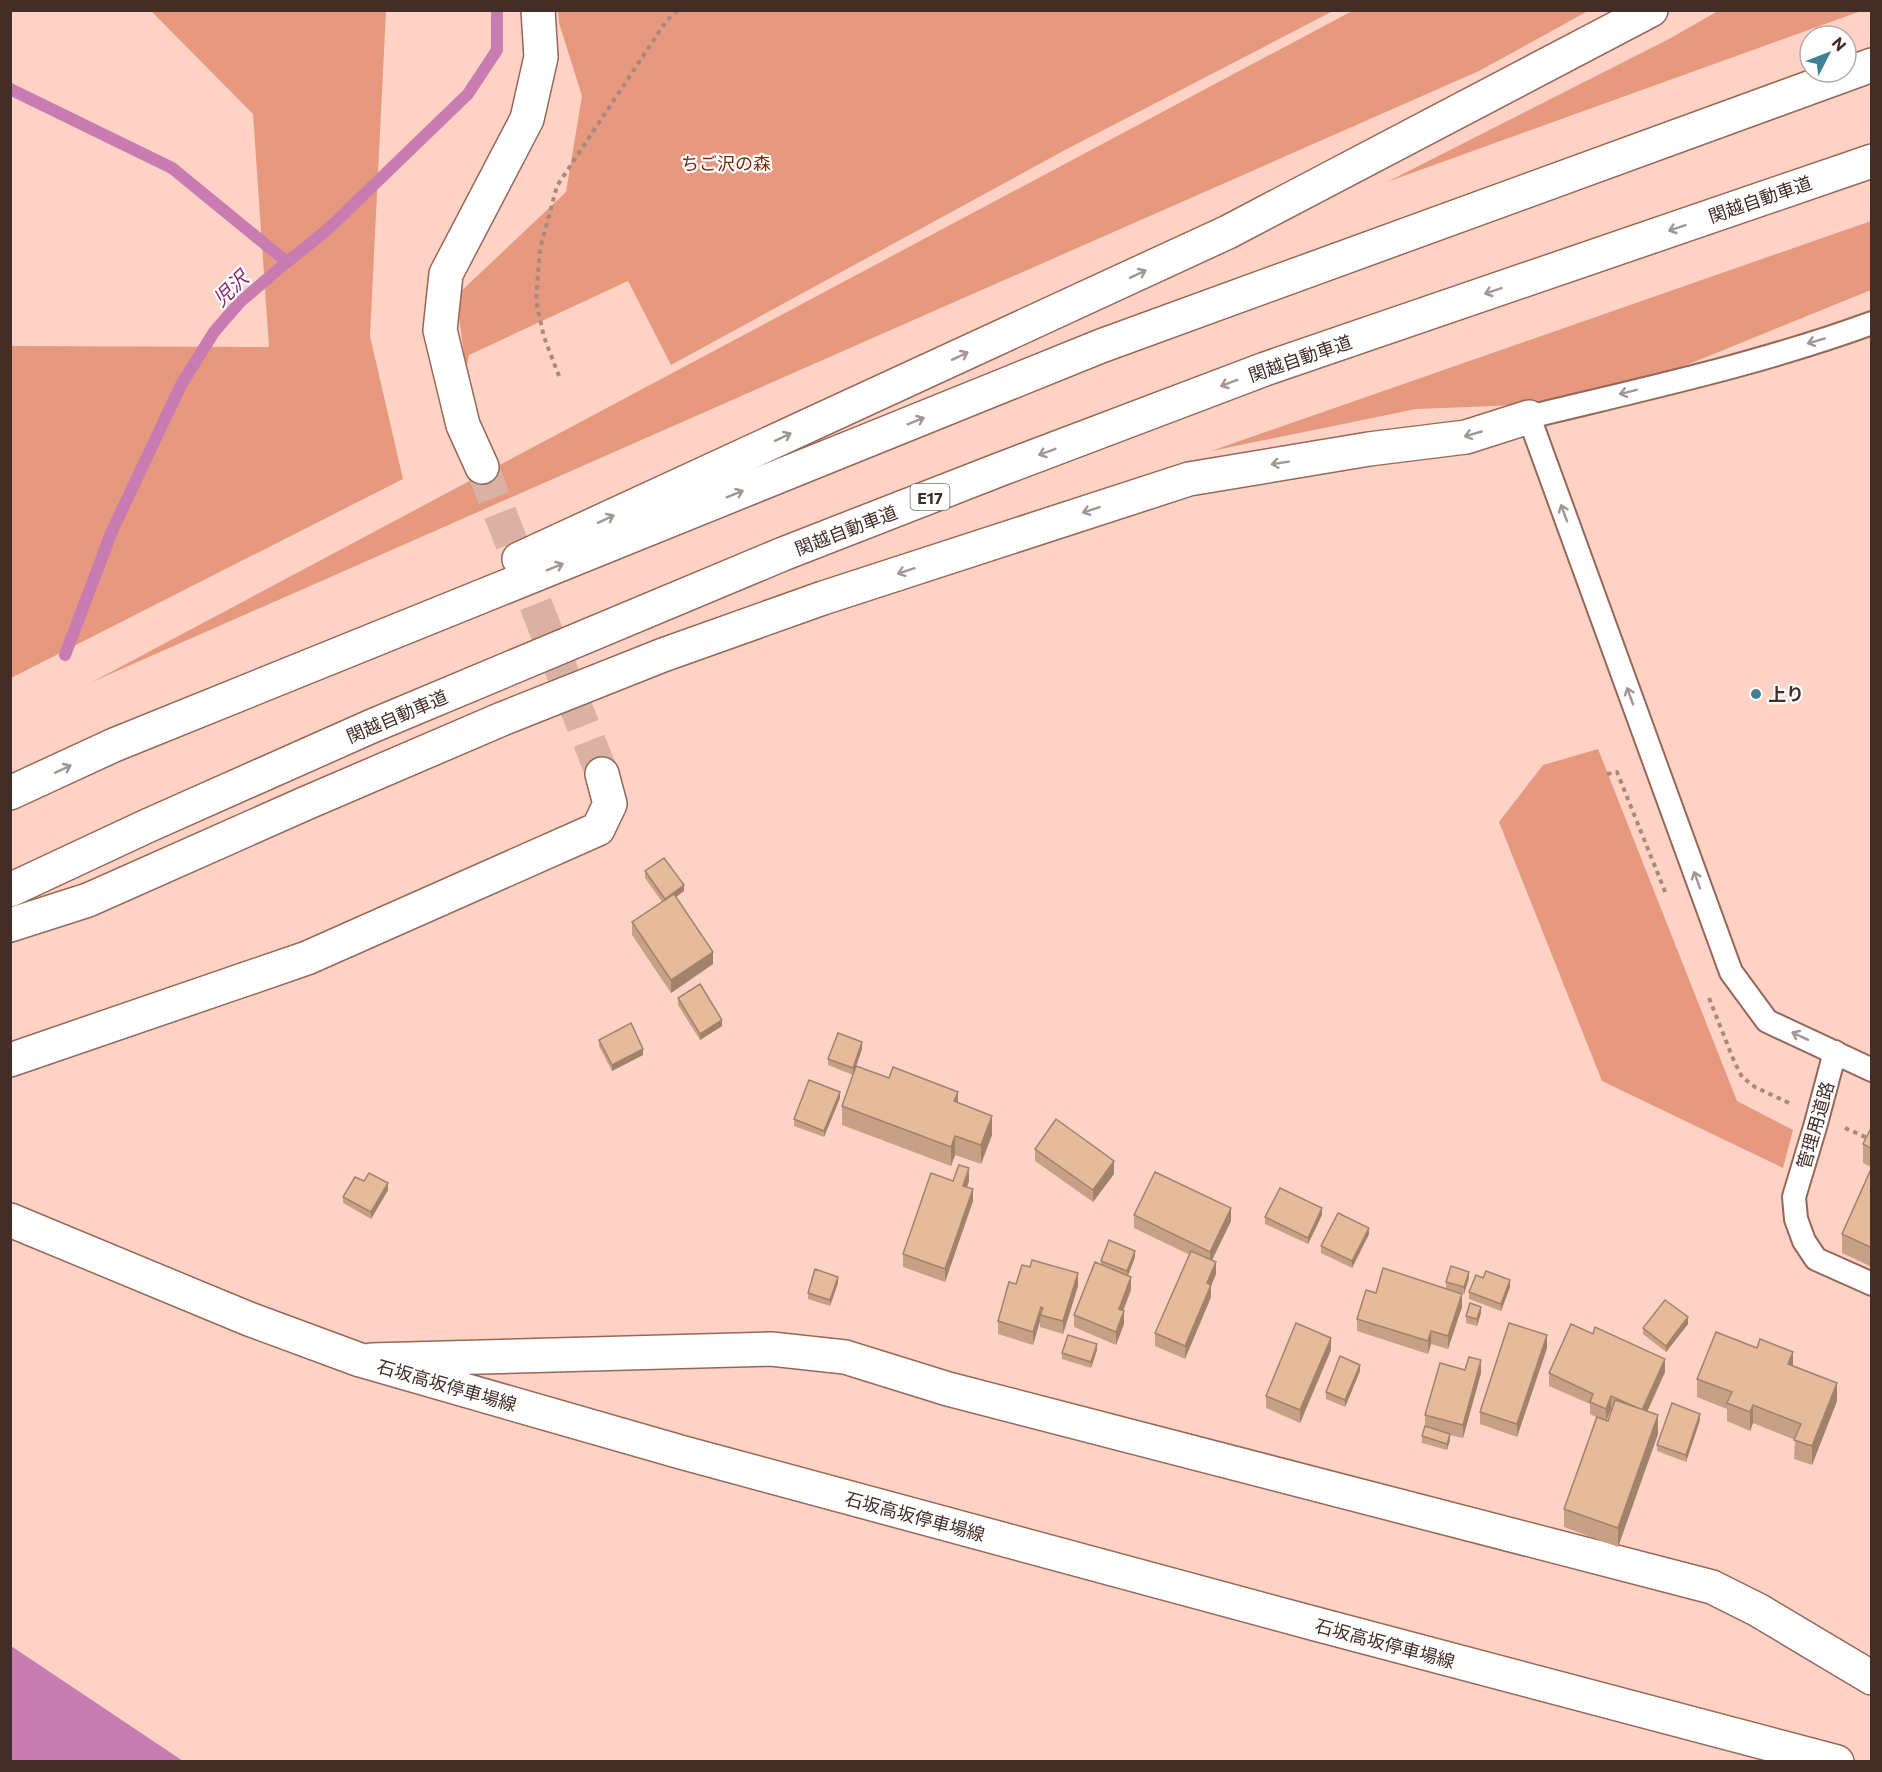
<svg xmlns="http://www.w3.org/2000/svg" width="1882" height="1772" font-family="Commissioner,'Noto Sans JP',sans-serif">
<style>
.green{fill:#e7997f}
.water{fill:#c97cb1}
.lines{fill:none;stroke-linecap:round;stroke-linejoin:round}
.stream{stroke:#c97cb1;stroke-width:12}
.minor-tunnel{stroke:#d9b2a5;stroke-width:33;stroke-dasharray:33 16;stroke-linecap:butt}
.service-casing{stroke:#966758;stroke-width:26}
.minor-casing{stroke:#966758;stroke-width:36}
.secondary-casing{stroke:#966758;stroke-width:36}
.motorway-casing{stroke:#966758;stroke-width:36}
.path{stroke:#a9887d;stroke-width:4;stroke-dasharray:4.5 4.5;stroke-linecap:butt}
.service{stroke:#fff;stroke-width:22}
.minor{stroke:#fff;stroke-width:33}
.secondary{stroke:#fff;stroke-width:33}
.motorway{stroke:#fff;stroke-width:33}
.wall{fill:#c6a185;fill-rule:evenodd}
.shaded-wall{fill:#a1836c}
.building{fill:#e6bb9b;stroke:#a1836c;stroke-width:1.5}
.oneway{stroke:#a19693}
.poi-dot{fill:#408194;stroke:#fff;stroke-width:2}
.labels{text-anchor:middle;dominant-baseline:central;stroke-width:4.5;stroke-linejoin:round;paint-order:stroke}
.shield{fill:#fff;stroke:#7b6d68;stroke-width:1.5}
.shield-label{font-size:16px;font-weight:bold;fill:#432e27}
.park-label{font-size:18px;fill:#782909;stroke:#fff}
.street-label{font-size:18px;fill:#432e27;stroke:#fff}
.poi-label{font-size:18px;font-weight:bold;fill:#432e27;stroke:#fff;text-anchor:start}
.water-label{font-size:20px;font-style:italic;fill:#84296e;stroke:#fff}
</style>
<rect width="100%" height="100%" fill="#fed3c5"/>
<!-- green -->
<g class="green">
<path d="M151,11H386L370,336L403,479L11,678V346L269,347L253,114Z"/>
<path d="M558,11H1333L1065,150L671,365L628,281L469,355L466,369L456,296L566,192L582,96L559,23Z"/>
<path d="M1352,11H1588L1479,71L92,682Z"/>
<path d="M1718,11H1861L1387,182L1669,39Z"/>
<path d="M1871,221V290L1657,377L1521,405L1416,409L1211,451Z"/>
<path d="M1598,749L1737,1101L1793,1130L1783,1168L1602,1081L1499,822L1543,765Z"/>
</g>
<!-- water -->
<path class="water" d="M10,1646H11L183,1761H11Z"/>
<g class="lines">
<!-- stream -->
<g class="stream">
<path d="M10,89L172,168L287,262"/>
<path d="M65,655L112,531L181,385L214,332L240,302L287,262L327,230L468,94L497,50V10"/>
</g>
<!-- minor-tunnel -->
<path class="minor-tunnel" d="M482,467L602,774"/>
<defs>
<g id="service">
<path d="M1872,323C1760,364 1643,389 1529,417L1731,972L1767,1021L1872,1070"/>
<path d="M1835,1052L1815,1127L1794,1197L1796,1219L1804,1241L1816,1259L1872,1284"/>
</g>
<g id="minor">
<path d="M482,467L463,425L440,330L446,274L527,119L541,57L538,10"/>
<path d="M10,1060L307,958L598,829L610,804L602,774"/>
<path d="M371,1360L771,1349L845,1357L948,1389L1712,1587L1758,1610L1872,1678"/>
</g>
<path id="secondary" d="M10,1220L249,1319L360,1360L684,1453L1316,1624L1837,1762"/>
<g id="motorway">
<path d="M519,559L1228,232L1651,10"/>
<path d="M10,793L114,745L1101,346L1872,65"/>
<path d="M10,890L147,826L372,726L783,554L1001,469L1265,369L1872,161"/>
<path d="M10,925L88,900L304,804L502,719L663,655L823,598L1189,479L1369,449L1466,437L1529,417"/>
</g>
</defs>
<!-- service casing -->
<use href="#service" class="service-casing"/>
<!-- minor casing -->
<use href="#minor" class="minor-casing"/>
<!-- secondary casing -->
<use href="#secondary" class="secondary-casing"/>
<!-- motorway casing -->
<use href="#motorway" class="motorway-casing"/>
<!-- path -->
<g class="path">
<path d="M559,376L544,337L536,301L540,249L557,186L667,20L678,10"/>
<path d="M1607,774L1617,772L1666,894"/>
<path d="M1709,998L1734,1061L1742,1077L1755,1087L1789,1103"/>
<path d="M1845,1128L1872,1140"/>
</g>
<!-- service -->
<use href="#service" class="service"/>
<!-- minor -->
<use href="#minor" class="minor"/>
<!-- secondary -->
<use href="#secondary" class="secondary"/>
<!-- motorway -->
<use href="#motorway" class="motorway"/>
</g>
<!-- wall -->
<g class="wall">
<path d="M645,871L684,891L676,897L713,964L671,993L632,935V922L662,902L645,878Z"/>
<path d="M678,998L722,1026L700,1040L678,1005Z"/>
<path d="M599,1040L643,1055L612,1071L599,1046Z"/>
<path d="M862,1049L853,1075L828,1065V1059Z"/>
<path d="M889,1078L958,1102L992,1135L981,1164L955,1155L951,1166L842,1125V1106Z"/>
<path d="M840,1098L824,1137L794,1126V1119Z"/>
<path d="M1872,1126V1267L1842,1253V1234L1871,1167L1863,1163V1144Z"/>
<path d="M1035,1149L1114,1174L1093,1202L1035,1161Z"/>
<path d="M364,1181L388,1190L371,1219L343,1203V1197Z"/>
<path d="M953,1181H969L967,1187L973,1201L945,1282L903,1267V1254Z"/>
<path d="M1134,1215L1231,1221L1212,1260L1216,1274L1211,1286V1297L1185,1359L1155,1346V1333L1190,1255L1134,1228Z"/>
<path d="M1322,1215L1308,1244L1265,1224V1217Z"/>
<path d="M1369,1234L1352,1268L1321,1253V1246Z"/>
<path d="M1135,1257L1128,1276L1131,1290L1123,1311L1124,1324L1116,1345L1074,1327V1315L1101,1265V1261Z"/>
<path d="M1469,1278L1464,1294L1446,1288V1282Z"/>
<path d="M838,1283L830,1306L808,1299V1293Z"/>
<path d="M1016,1284L1078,1286L1063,1334L1040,1327V1321L1033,1345L998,1334V1321Z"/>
<path d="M1510,1287L1501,1311L1469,1299V1292Z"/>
<path d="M1376,1293L1462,1307L1448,1349L1431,1344L1428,1354L1357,1331V1319Z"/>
<path d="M1481,1313L1477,1326L1466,1323V1316Z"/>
<path d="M1688,1324L1666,1352L1643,1334V1328Z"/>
<path d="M1547,1348L1517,1437L1480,1424V1412Z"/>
<path d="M1097,1350L1091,1368L1062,1359V1353Z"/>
<path d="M1331,1350L1300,1423L1266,1408V1396Z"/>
<path d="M1793,1365L1837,1401L1812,1465L1794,1459L1795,1440L1753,1423L1750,1431L1727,1421V1409L1697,1397V1379Z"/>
<path d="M1465,1370L1481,1373L1463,1438L1450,1435V1440L1447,1450L1422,1443V1436L1425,1426V1415Z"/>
<path d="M1360,1371L1345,1407L1326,1399V1392Z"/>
<path d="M1665,1372L1647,1412L1658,1434L1618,1547L1564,1527V1509L1596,1417L1590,1414V1404L1549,1386V1373ZM1611,1409H1612L1608,1421L1606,1420Z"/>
<path d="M1700,1420L1686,1462L1657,1451V1445Z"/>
</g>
<!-- shaded-wall -->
<g class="shaded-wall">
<path d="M684,885V891L665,905V899Z"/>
<path d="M713,952V964L671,993V980Z"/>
<path d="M722,1020V1026L700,1040V1034Z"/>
<path d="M862,1042V1049L853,1075V1068Z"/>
<path d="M643,1049V1055L612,1071V1065Z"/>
<path d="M840,1092V1098L824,1137V1131Z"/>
<path d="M958,1092V1110L954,1101Z"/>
<path d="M992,1116V1135L981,1164V1145Z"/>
<path d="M955,1136V1155L951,1166V1147Z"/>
<path d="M1114,1161V1174L1093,1202V1190Z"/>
<path d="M969,1168V1181L963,1198V1186Z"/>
<path d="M388,1183V1190L371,1219V1212Z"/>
<path d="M973,1189V1201L945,1282V1269Z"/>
<path d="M1231,1208V1221L1210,1264V1252Z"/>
<path d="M1322,1208V1215L1308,1244V1238Z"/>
<path d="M1369,1228V1234L1352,1268V1261Z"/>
<path d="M1135,1251V1257L1127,1278V1271Z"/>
<path d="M1216,1262V1274L1211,1286V1297L1185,1359V1346L1207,1283Z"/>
<path d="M1469,1272V1278L1464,1294V1287Z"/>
<path d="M1078,1273V1286L1063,1334V1321Z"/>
<path d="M838,1277V1283L830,1306V1300Z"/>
<path d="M1131,1277V1290L1119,1321V1309Z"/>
<path d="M1510,1280V1287L1501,1311V1304Z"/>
<path d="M1462,1294V1307L1448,1349V1336Z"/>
<path d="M1041,1307L1040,1321L1033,1345V1332Z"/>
<path d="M1481,1307V1313L1477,1326V1319Z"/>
<path d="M1124,1311V1324L1116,1345V1332Z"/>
<path d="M1688,1317V1324L1666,1352V1346Z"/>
<path d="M1431,1331V1344L1428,1354V1341Z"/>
<path d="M1547,1335V1348L1517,1437V1424Z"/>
<path d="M1331,1338V1350L1300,1423V1410Z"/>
<path d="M1097,1344V1350L1091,1368V1362Z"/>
<path d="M1793,1352V1370L1788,1364Z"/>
<path d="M1665,1359V1372L1642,1423V1410Z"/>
<path d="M1481,1360V1373L1463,1438V1425Z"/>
<path d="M1360,1365V1371L1345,1407V1400Z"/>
<path d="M1837,1383V1401L1812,1465V1446Z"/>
<path d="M1611,1396V1409L1606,1422V1409Z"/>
<path d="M1753,1405V1423L1750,1431V1412Z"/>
<path d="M1700,1414V1420L1686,1462V1455Z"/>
<path d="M1658,1415V1434L1618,1547V1528Z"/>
<path d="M1450,1434V1440L1447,1450V1444Z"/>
</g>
<!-- building -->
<g class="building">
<path d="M664,858L684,885L665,899L645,871Z"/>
<path d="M674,894L713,952L671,980L632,922Z"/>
<path d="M700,984L722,1020L700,1034L678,998Z"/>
<path d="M631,1023L643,1049L612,1065L599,1040Z"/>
<path d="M838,1033L862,1042L853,1068L828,1059Z"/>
<path d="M856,1066L889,1078L893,1067L958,1092L954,1101L992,1116L981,1145L955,1136L951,1147L842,1106Z"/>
<path d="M809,1080L840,1092L824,1131L794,1119Z"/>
<path d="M1056,1119L1114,1161L1093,1190L1035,1149Z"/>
<path d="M1872,1126V1149L1863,1144Z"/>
<path d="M959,1165L969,1168L963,1186L973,1189L945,1269L903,1254L931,1173L953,1181Z"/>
<path d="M1872,1167V1248L1842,1234Z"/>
<path d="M1155,1172L1231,1208L1210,1252L1134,1215Z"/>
<path d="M369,1173L388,1183L371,1212L343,1197L355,1177L364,1181Z"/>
<path d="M1280,1188L1322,1208L1308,1238L1265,1217Z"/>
<path d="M1338,1213L1369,1228L1352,1261L1321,1246Z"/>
<path d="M1109,1240L1135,1251L1127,1271L1101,1261Z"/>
<path d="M1191,1251L1216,1262L1207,1283L1211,1285L1185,1346L1155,1333Z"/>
<path d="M1032,1260L1078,1273L1063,1321L1040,1315L1043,1308L1041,1307L1033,1332L998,1321L1009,1282L1016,1284L1022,1265L1030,1267Z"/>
<path d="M1095,1262L1131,1277L1119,1309L1124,1311L1116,1332L1074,1315Z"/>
<path d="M1451,1266L1469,1272L1464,1287L1446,1282Z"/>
<path d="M1383,1268L1462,1294L1448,1336L1431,1331L1428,1341L1357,1319L1366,1290L1376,1293Z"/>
<path d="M815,1269L838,1277L830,1300L808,1293Z"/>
<path d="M1486,1271L1510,1280L1501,1304L1469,1292L1476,1275L1483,1278Z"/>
<path d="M1665,1300L1688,1317L1666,1346L1643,1328Z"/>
<path d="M1470,1303L1481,1307L1477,1319L1466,1316Z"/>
<path d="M1296,1323L1331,1338L1300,1410L1266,1396Z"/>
<path d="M1509,1323L1547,1335L1517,1424L1480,1412Z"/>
<path d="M1571,1324L1593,1334L1595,1327L1665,1359L1642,1410L1611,1396L1606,1409L1590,1402L1593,1394L1549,1373Z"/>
<path d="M1716,1332L1757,1348L1760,1339L1793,1352L1788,1364L1837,1383L1812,1446L1794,1440L1801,1424L1753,1405L1750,1412L1727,1403L1732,1392L1697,1379Z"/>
<path d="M1068,1335L1097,1344L1091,1362L1062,1353Z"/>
<path d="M1340,1356L1360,1365L1345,1400L1326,1392Z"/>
<path d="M1469,1357L1481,1360L1463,1425L1425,1415L1440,1363L1465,1370Z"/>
<path d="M1615,1400L1658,1415L1618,1528L1564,1509L1597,1417L1608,1421Z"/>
<path d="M1672,1403L1700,1414L1686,1455L1657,1445Z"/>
<path d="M1425,1426L1450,1434L1447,1444L1422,1436Z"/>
</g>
<!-- one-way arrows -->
<defs><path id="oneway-shaft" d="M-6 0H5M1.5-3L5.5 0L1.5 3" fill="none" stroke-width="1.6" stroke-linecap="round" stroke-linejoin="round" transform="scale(1.5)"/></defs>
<g class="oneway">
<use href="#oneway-shaft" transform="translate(1677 228) rotate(161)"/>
<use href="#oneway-shaft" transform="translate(1138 274) rotate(-25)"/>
<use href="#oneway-shaft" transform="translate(1493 291) rotate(161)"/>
<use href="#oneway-shaft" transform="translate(1816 341) rotate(164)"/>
<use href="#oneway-shaft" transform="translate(960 356) rotate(-25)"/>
<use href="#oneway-shaft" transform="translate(1229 383) rotate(159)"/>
<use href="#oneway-shaft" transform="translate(1628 392) rotate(166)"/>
<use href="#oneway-shaft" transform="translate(916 421) rotate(-22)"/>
<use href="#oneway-shaft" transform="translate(1473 434) rotate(164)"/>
<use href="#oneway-shaft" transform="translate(783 437) rotate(-25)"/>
<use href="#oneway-shaft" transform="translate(1047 452) rotate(159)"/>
<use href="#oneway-shaft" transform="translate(1280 463) rotate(171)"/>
<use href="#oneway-shaft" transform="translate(735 494) rotate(-22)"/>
<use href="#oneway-shaft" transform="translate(1091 510) rotate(162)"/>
<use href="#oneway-shaft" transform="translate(1564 513) rotate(-110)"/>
<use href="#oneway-shaft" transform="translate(606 519) rotate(-25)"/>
<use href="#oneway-shaft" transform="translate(555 567) rotate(-22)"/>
<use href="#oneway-shaft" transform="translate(906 571) rotate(162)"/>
<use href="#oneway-shaft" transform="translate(1630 696) rotate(-110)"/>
<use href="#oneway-shaft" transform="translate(63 769) rotate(-25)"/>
<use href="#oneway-shaft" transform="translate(1697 880) rotate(-110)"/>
<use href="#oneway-shaft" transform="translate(1800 1036) rotate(-155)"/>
</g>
<!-- markers -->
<circle class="poi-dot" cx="1756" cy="694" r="6"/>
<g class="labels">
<!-- shield labels -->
<rect class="shield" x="910.5" y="484" width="39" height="26" rx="4.5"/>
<g class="shield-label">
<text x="930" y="497">E17</text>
</g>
<!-- park labels -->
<g class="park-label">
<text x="726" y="163">ちご沢の森</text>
</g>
<!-- street labels -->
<g class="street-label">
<text transform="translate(1760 199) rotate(-19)">関越自動車道</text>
<text transform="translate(1300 358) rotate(-19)">関越自動車道</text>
<text transform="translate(846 530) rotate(-21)">関越自動車道</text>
<text transform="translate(397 716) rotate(-23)">関越自動車道</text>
<text transform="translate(1815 1125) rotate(-74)">管理用道路</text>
<text transform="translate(447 1385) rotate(16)">石坂高坂停車場線</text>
<text transform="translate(915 1516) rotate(15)">石坂高坂停車場線</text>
<text transform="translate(1385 1643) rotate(15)">石坂高坂停車場線</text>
</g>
<!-- poi labels -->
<g class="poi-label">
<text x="1768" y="694">上り</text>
</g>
<!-- water labels -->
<g class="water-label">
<text transform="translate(230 288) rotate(-44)">児沢</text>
</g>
</g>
<!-- border -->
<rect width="1882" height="1772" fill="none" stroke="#432e27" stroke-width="24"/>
<!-- north arrow -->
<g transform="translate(1828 54) rotate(48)"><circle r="28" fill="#ffffff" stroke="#b4aba9" stroke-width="1.5"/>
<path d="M0-4.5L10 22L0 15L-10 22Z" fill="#408194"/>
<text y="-9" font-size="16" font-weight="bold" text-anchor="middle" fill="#432e27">N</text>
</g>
</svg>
